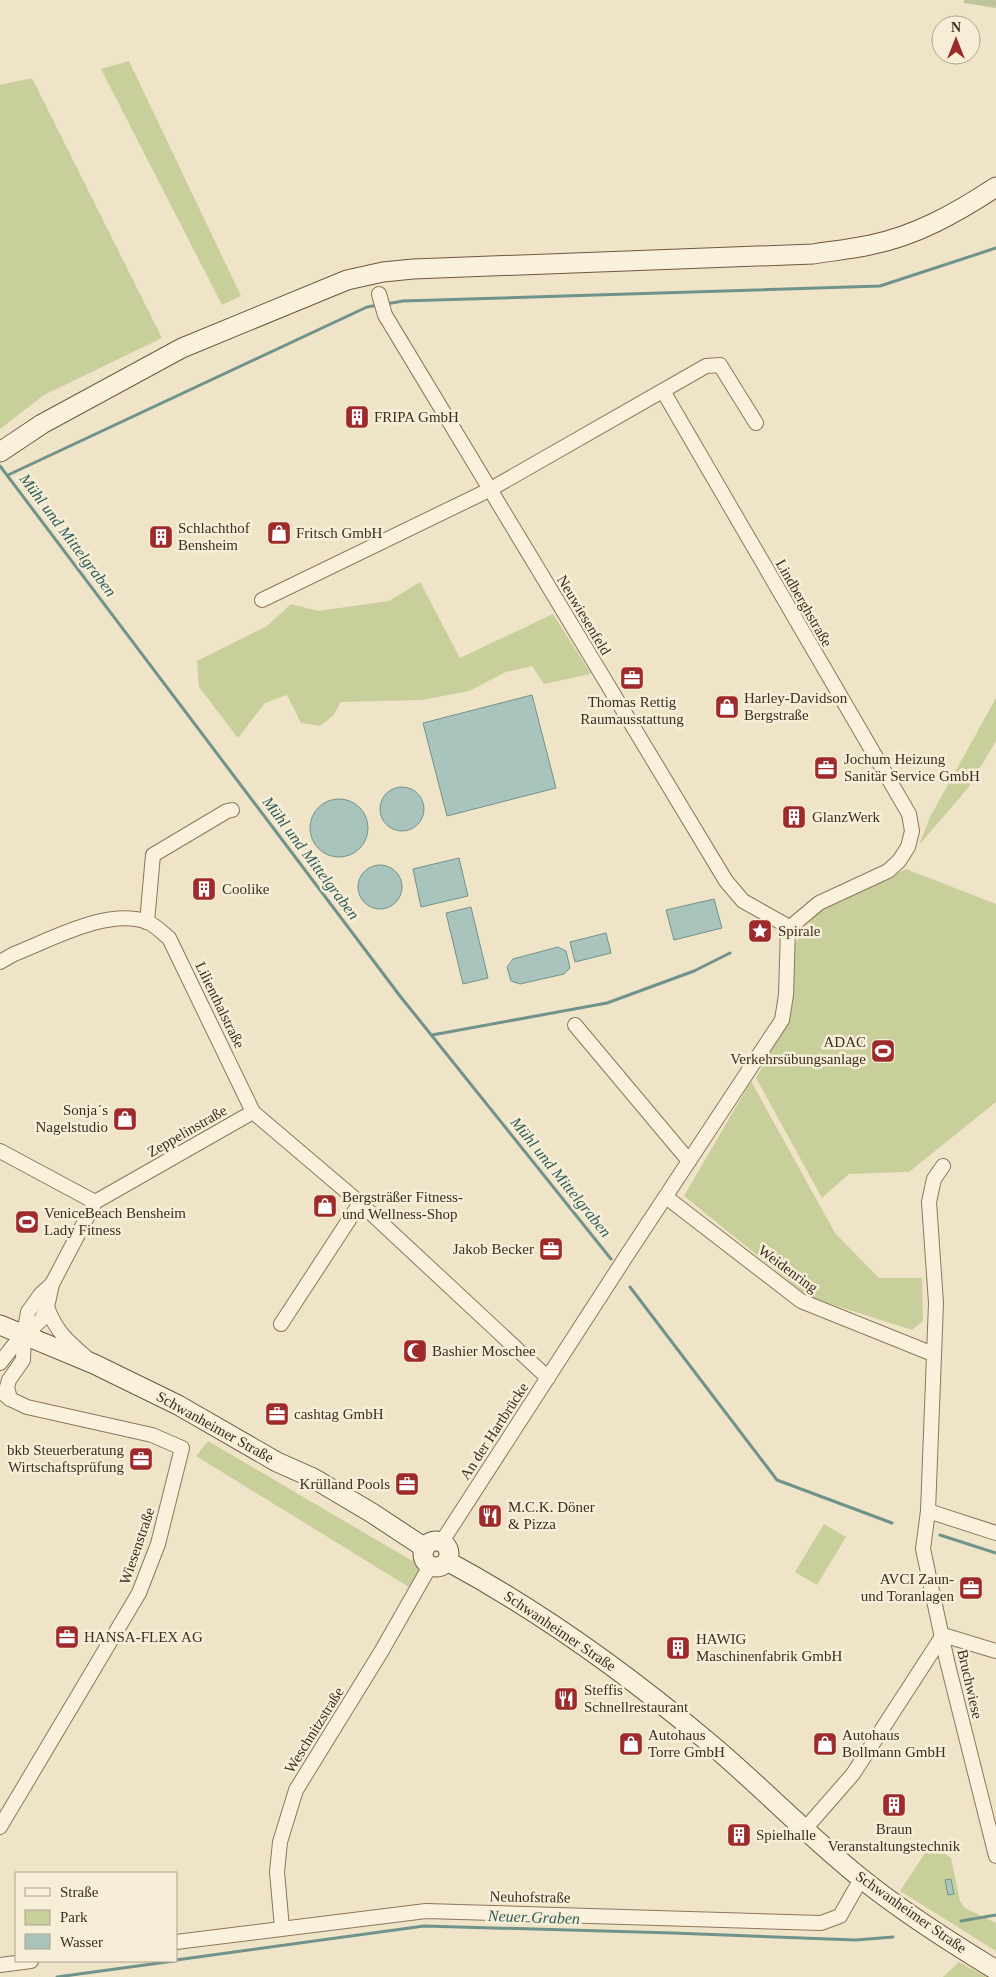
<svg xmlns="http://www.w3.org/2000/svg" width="996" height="1977" font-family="'Times New Roman',serif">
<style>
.green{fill:#c9cf9b}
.cemetery{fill:#bfc49a}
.water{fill:#a9c4bc;stroke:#6f938a}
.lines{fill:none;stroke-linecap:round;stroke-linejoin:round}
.stream{stroke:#6f938a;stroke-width:3}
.street-casing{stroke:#8d765c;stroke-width:16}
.secondary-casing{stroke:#6f573f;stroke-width:21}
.street{stroke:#faf1dc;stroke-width:14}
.secondary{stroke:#faf1dc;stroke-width:19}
.labels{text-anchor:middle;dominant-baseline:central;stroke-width:5;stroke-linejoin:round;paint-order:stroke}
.poi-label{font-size:15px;fill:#3d2e20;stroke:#f7eed8;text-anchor:start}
.street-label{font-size:15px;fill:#3d2e20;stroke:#f7eed8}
.water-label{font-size:16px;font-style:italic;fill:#2f5d5a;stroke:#f7eed8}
</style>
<rect width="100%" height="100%" fill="#f0e4c8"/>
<!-- green -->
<g class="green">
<path d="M129,61L241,296L222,305L101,69Z"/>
<path d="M32,78L162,338L44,395L0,429V85Z"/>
<path d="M420,582L460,658L553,614L591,674L544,684L532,666L506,672L469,691L422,700L341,702L333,716L320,726L301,723L287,695L265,703L238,738L199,687L197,661L267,626L291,604L318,611L389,601Z"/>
<path d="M996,698V741L968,788L919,845L930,817Z"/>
<path d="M906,869L996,904V1102L909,1172L849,1174L822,1198L756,1078L786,1024L794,945L816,913Z"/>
<path d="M751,1081L835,1233L879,1278H922L923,1321L912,1330L809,1297L684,1196Z"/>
<path d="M208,1441L416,1563C420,1573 418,1579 412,1589L196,1456Z"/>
<path d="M824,1524L846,1537L817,1585L795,1572Z"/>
<path d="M931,1844L951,1858L960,1901L965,1908L996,1923V1951L900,1891Z"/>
<path d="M959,1962L987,1977H943Z"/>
</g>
<!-- cemetery -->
<path class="cemetery" d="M964,0H996V8L964,3Z"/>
<!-- water -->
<g class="water">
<path d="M532,695L556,788L447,816L423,723Z"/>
<circle cx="402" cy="809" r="22"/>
<circle cx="339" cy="828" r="29"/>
<path d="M459,858L468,896L421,907L413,869Z"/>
<circle cx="380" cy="887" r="22"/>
<path d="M714,899L722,928L674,940L666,910Z"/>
<path d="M471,907L488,978L463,984L446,913Z"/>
<path d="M606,933L611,953L575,962L570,942Z"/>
<path d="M558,947L566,951L570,968L564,974L520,984L511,981L507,967L513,959Z"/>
<path d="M951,1879L954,1894L948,1895L945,1880Z"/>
</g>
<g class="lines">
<!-- stream -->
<g class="stream">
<path d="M386,304L403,301L880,286L996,248"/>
<path d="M0,466L400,996L611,1259"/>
<path d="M8,475L367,307L379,305"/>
<path d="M432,1035L607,1003L694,971L730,953"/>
<path d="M630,1287L777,1480L892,1523"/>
<path d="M940,1535L996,1553"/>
<path d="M961,1921L996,1915"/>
<path d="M176,1960L424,1926L673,1933L856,1940L893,1937"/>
<path d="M57,1977L174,1961"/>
</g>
<defs>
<g id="street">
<path d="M379,294L385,315L726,881L743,901L784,924L788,929"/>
<path d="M262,600L489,490L706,366L720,365L756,423"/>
<path d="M147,922L153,855L227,811L232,810"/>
<path d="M0,962L14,954C50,940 109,907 147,922C156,925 162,933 169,938L253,1112"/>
<path d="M575,1025L689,1161"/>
<path d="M0,1151L95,1202"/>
<path d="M943,1166L934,1179L929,1202L936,1303L928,1511L923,1549L947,1661L996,1856"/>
<path d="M666,1197L801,1301L933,1354"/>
<path d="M47,1307C56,1331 66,1340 86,1357"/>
<path d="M281,1324L360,1203"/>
<path d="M0,1363L14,1345L41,1320L47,1307L52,1284"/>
<path d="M10,1399L7,1387L9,1380L23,1360L24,1335L28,1312L40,1295L52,1284L95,1202L253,1112L360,1203L548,1378"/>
<path d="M928,1511L996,1533"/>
<path d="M441,1543L627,1255L782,1020L786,995L788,929L819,903L888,871L899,861L908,847L912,831L909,814L663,391"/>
<path d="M943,1635L996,1651"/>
<path d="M0,1827L139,1593L158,1544L182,1448L152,1435L27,1407L10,1399L4,1394"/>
<path d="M805,1829L853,1774L943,1635"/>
<path d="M282,1928L277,1872L280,1842L296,1790L381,1652L430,1566"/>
<path d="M176,1942L426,1911L821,1923L840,1916L861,1879"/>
<path d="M0,1965L31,1961"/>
</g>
<g id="secondary">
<path d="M0,452L42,424L182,348L347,280L383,272L413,269L813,254C832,251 852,249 870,245C916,236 958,212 996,187"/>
<path d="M0,1325L94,1364L178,1405L277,1462L313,1478L372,1513L425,1548"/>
<circle cx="436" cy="1554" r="13"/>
<path d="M447,1561C540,1611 626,1673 707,1741C760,1785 808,1836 862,1879C904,1913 950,1942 996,1970"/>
</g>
</defs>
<!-- street casing -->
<use href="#street" class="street-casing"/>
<!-- secondary casing -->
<use href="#secondary" class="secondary-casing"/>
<!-- street -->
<use href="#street" class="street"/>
<!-- secondary -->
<use href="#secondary" class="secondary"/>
</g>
<!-- icons -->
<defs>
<symbol id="building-square" viewBox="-11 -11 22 22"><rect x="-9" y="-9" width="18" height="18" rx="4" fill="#9e2a2b" stroke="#f7eed8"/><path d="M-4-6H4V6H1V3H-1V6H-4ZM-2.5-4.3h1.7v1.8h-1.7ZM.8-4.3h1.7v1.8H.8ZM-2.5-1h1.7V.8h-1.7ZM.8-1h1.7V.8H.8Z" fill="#fff"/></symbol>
<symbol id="shop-square" viewBox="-11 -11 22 22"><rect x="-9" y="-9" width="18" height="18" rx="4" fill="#9e2a2b" stroke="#f7eed8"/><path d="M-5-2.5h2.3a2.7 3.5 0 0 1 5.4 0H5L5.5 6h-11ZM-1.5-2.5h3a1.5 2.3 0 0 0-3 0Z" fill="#fff"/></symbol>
<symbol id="office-square" viewBox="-11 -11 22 22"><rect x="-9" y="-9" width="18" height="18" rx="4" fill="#9e2a2b" stroke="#f7eed8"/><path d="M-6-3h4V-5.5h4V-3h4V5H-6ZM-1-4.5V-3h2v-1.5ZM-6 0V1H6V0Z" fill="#fff"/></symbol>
<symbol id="sight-square" viewBox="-11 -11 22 22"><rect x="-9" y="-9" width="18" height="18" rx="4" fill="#9e2a2b" stroke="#f7eed8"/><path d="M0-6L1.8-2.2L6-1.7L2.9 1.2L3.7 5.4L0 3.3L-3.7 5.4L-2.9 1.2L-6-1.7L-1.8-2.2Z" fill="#fff"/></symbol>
<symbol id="stadium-square" viewBox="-11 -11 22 22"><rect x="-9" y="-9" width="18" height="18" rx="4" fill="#9e2a2b" stroke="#f7eed8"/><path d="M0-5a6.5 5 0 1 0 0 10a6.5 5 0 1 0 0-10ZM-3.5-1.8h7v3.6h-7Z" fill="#fff"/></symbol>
<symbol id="mosque-square" viewBox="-11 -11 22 22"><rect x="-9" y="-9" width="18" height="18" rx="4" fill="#9e2a2b" stroke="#f7eed8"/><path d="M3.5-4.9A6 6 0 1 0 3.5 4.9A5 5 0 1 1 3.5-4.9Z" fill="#fff"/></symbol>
<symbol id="restaurant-square" viewBox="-11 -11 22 22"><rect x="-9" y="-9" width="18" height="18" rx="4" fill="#9e2a2b" stroke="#f7eed8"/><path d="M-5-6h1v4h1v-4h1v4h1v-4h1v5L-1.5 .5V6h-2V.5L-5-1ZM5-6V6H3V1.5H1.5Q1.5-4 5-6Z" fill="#fff"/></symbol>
</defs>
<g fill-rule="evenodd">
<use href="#building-square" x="343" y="403" width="28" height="28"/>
<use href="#shop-square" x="265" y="519" width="28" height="28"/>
<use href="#building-square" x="147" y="523" width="28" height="28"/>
<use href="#office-square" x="618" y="664" width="28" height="28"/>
<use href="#shop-square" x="713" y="693" width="28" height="28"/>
<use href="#office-square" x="812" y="754" width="28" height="28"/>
<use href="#building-square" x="780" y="803" width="28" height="28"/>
<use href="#building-square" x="190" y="875" width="28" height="28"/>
<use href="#sight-square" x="746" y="917" width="28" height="28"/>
<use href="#stadium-square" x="869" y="1037" width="28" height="28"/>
<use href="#shop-square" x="111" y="1105" width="28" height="28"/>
<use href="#shop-square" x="311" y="1192" width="28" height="28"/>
<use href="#stadium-square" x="13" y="1208" width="28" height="28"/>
<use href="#office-square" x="537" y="1235" width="28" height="28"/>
<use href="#mosque-square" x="401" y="1337" width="28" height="28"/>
<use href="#office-square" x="263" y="1400" width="28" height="28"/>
<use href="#office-square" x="127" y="1445" width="28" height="28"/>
<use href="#office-square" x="393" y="1470" width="28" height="28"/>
<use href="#restaurant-square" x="476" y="1502" width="28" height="28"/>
<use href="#office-square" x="957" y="1574" width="28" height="28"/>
<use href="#office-square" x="53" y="1623" width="28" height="28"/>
<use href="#building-square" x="664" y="1634" width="28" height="28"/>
<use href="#restaurant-square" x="552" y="1685" width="28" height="28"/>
<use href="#shop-square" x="617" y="1730" width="28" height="28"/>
<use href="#shop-square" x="811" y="1730" width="28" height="28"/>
<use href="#building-square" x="880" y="1791" width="28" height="28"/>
<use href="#building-square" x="725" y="1821" width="28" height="28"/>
</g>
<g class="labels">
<!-- poi labels -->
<g class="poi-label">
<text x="374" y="417">FRIPA GmbH</text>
<text x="178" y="528">Schlachthof<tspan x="178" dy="17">Bensheim</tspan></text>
<text x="296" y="533">Fritsch GmbH</text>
<text x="744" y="698">Harley-Davidson<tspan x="744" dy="17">Bergstraße</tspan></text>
<text x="632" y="702" text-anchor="middle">Thomas Rettig<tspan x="632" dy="17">Raumausstattung</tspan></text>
<text x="844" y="759">Jochum Heizung<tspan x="844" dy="17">Sanitär Service GmbH</tspan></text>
<text x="812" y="817">GlanzWerk</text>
<text x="222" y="889">Coolike</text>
<text x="778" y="931">Spirale</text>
<text x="866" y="1042" text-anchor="end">ADAC<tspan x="866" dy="17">Verkehrsübungsanlage</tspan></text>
<text x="108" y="1110" text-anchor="end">Sonja´s<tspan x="108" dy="17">Nagelstudio</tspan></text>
<text x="342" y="1197">Bergsträßer Fitness-<tspan x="342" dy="17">und Wellness-Shop</tspan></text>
<text x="44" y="1213">VeniceBeach Bensheim<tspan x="44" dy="17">Lady Fitness</tspan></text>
<text x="534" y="1249" text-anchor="end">Jakob Becker</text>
<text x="432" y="1351">Bashier Moschee</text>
<text x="294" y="1414">cashtag GmbH</text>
<text x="124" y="1450" text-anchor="end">bkb Steuerberatung<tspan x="124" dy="17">Wirtschaftsprüfung</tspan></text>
<text x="390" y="1484" text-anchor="end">Krülland Pools</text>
<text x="508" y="1507">M.C.K. Döner<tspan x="508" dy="17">&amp; Pizza</tspan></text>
<text x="954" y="1579" text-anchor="end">AVCI Zaun-<tspan x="954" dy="17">und Toranlagen</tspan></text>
<text x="84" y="1637">HANSA-FLEX AG</text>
<text x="696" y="1639">HAWIG<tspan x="696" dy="17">Maschinenfabrik GmbH</tspan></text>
<text x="584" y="1690">Steffis<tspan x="584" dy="17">Schnellrestaurant</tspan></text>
<text x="648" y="1735">Autohaus<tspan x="648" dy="17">Torre GmbH</tspan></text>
<text x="842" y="1735">Autohaus<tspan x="842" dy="17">Bollmann GmbH</tspan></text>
<text x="894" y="1829" text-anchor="middle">Braun<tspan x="894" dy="17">Veranstaltungstechnik</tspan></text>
<text x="756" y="1835">Spielhalle</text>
</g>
<!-- street labels -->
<g class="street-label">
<text transform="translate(804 603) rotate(60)">Lindberghstraße</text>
<text transform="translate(584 615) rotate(59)">Neuwiesenfeld</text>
<text transform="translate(220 1005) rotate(64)">Lilienthalstraße</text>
<text transform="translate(187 1131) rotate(-30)">Zeppelinstraße</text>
<text transform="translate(788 1269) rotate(36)">Weidenring</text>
<text transform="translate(215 1427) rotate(29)">Schwanheimer Straße</text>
<text transform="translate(494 1431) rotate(-57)">An der Hartbrücke</text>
<text transform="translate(137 1546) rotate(-71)">Wiesenstraße</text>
<text transform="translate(560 1631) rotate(34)">Schwanheimer Straße</text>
<text transform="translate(970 1684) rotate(77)">Bruchwiese</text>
<text transform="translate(314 1730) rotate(-58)">Weschnitzstraße</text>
<text transform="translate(530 1897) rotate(1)">Neuhofstraße</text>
<text transform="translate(911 1912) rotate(35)">Schwanheimer Straße</text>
</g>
<!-- water labels -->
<g class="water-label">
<text transform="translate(68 535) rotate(53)">Mühl und Mittelgraben</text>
<text transform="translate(311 858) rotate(53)">Mühl und Mittelgraben</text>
<text transform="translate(561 1177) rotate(51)">Mühl und Mittelgraben</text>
<text transform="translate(534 1917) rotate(2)">Neuer Graben</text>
</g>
</g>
<!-- legend -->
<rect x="15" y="1872" width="162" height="90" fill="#f7eed8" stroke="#ada18e"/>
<rect x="25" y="1888" width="25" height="8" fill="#faf1dc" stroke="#ada18e"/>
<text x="60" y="1897" font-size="15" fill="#3d2e20">Straße</text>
<rect x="25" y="1910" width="25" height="15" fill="#c9cf9b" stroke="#ada18e"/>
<text x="60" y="1922" font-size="15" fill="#3d2e20">Park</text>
<rect x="25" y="1934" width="25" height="15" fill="#a9c4bc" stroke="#ada18e"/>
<text x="60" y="1947" font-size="15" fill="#3d2e20">Wasser</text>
<!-- north arrow -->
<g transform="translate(956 40)"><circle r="24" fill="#f7eed8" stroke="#ada18e"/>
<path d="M0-4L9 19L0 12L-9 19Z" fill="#9e2a2b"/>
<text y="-8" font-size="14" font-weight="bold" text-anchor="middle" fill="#3d2e20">N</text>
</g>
</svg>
